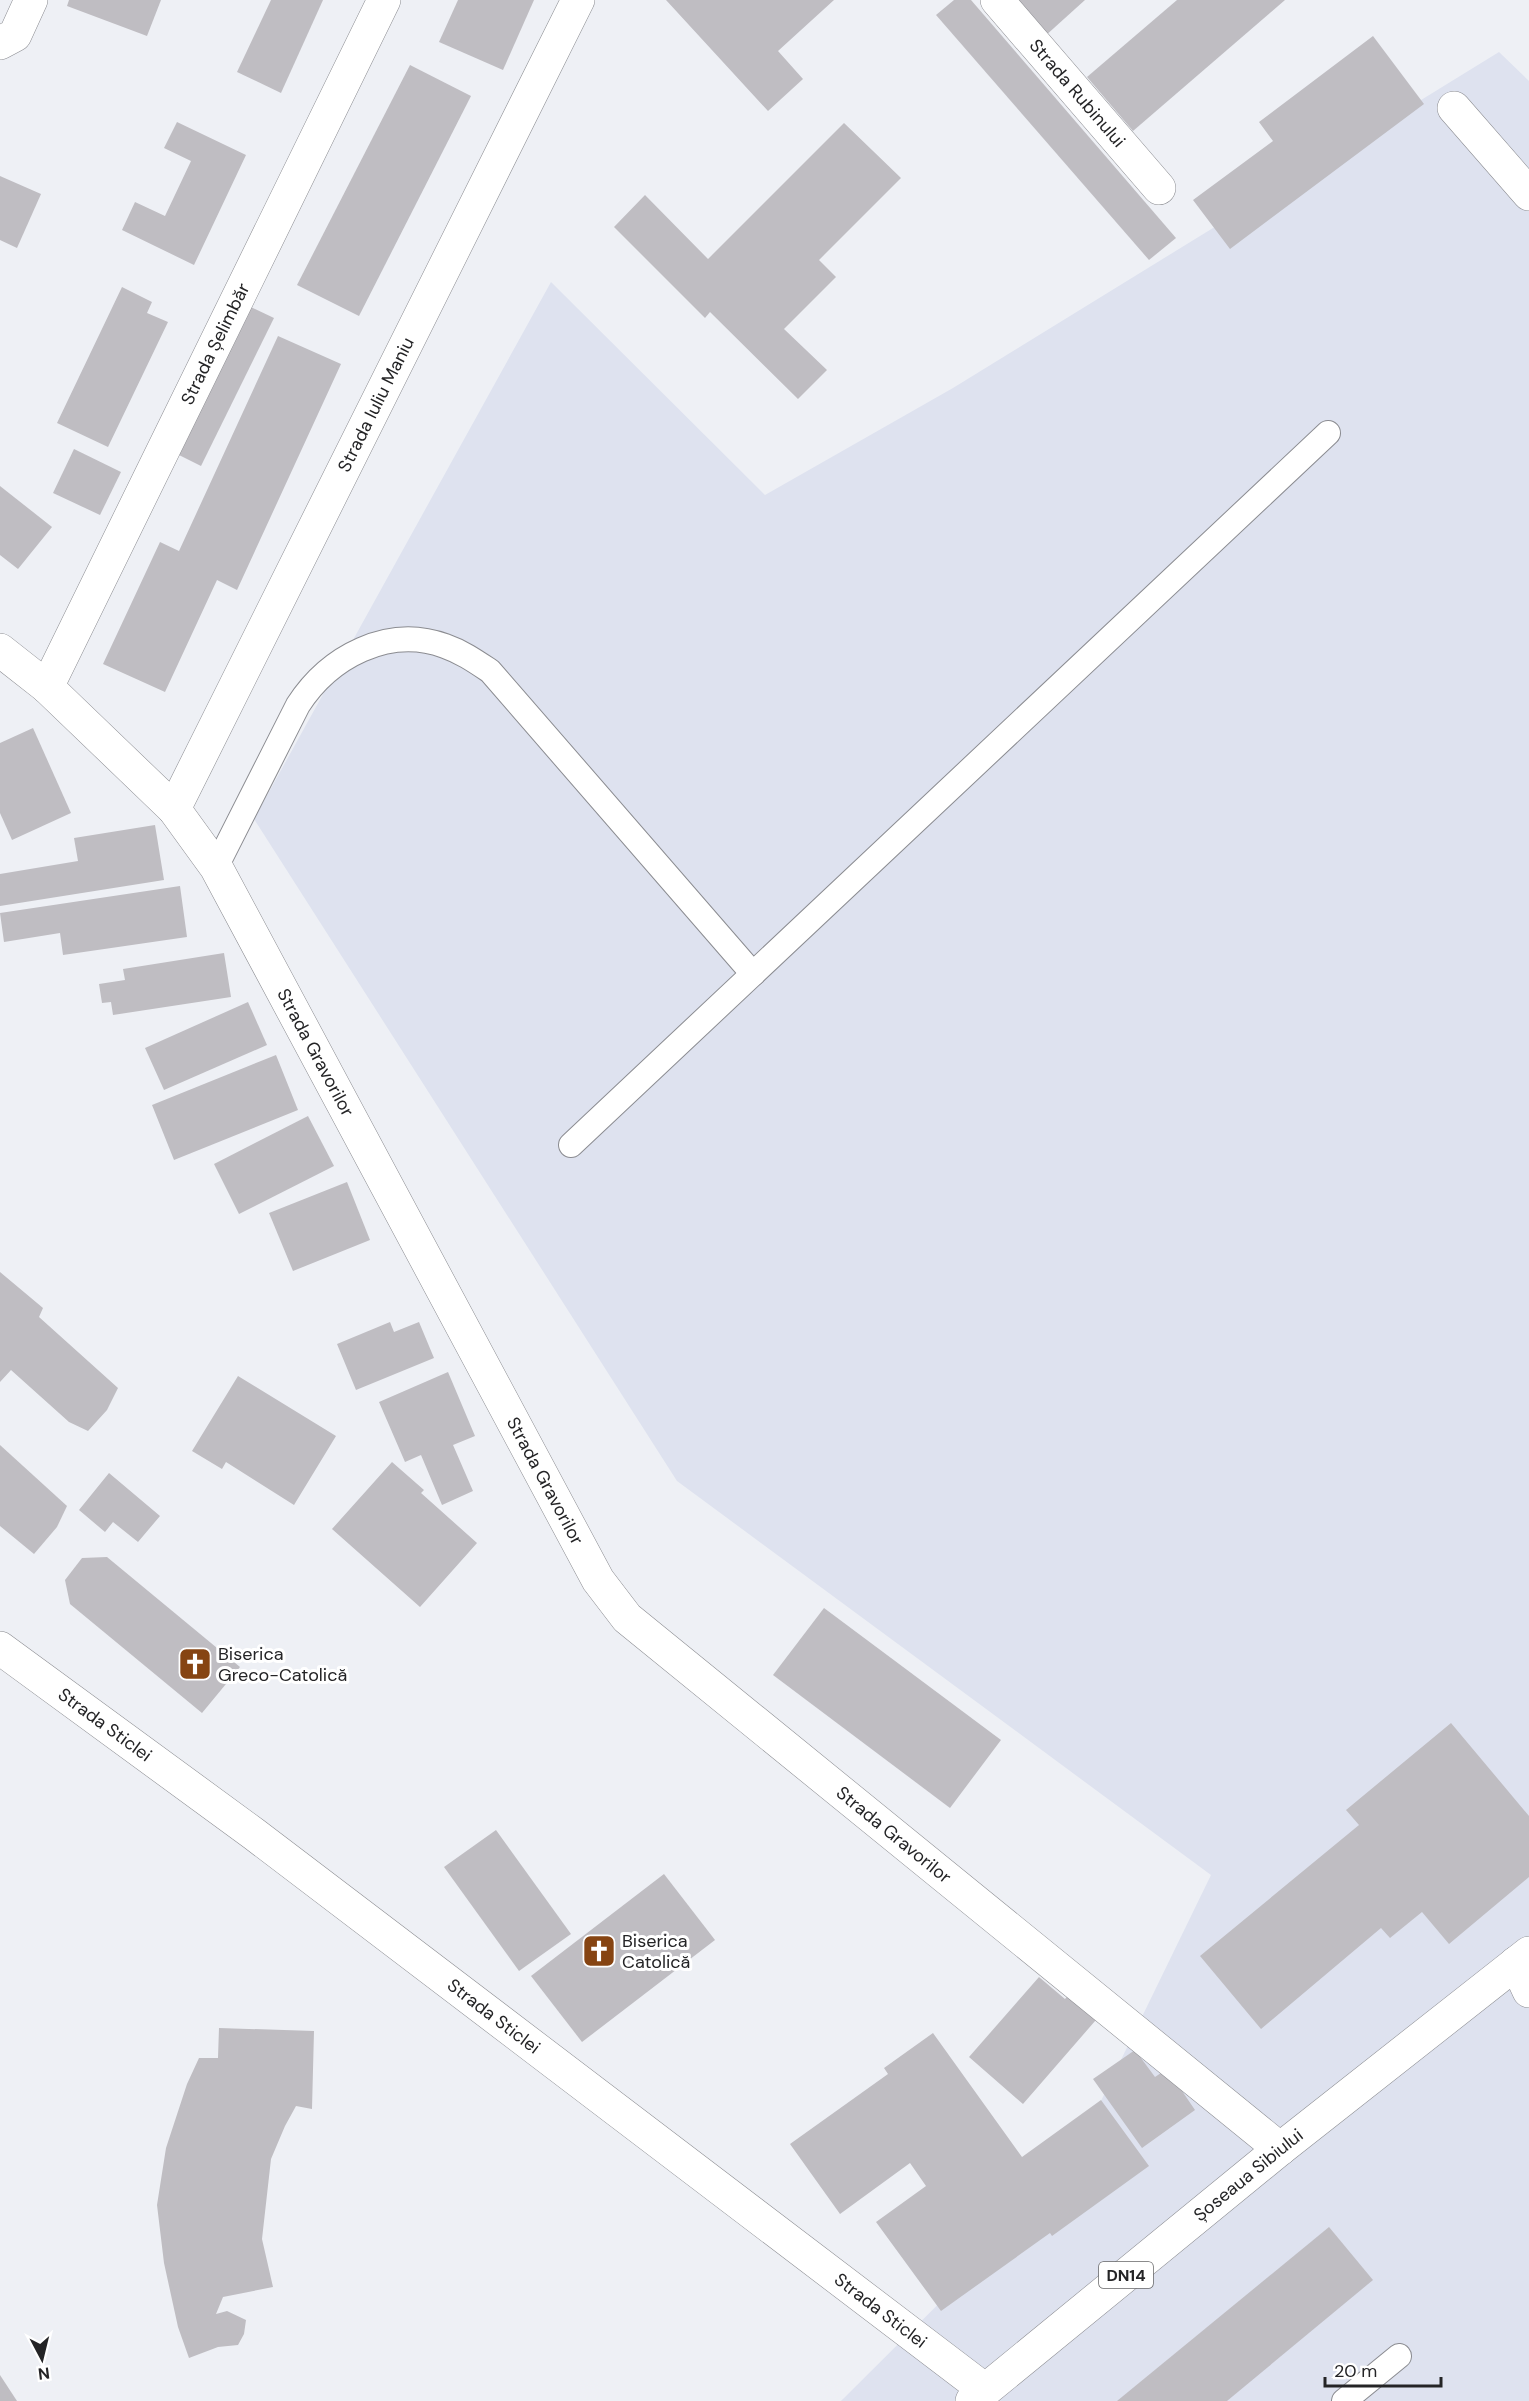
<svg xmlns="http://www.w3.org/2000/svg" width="1529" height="2401" font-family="'DM Sans',sans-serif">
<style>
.built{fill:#dee2ef}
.building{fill:#bfbdc2}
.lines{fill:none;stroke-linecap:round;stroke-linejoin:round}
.service-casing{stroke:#8b8c91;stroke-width:26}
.minor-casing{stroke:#8b8c91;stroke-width:34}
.primary-casing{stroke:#8b8c91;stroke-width:34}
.service{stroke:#fff;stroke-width:24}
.minor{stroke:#fff;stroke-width:33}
.primary{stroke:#fff;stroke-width:33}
.labels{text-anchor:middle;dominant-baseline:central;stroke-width:6;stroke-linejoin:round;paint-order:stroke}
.shield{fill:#fff;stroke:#666667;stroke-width:1.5}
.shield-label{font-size:16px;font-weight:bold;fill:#242426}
.street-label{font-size:18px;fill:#242426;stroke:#fff}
.poi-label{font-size:18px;fill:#242426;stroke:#fff;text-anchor:start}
</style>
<rect width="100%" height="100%" fill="#eef0f5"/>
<!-- built -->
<path class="built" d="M1499,52L1529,81V2401H841L1062,2181L1211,1875L677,1481L254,819L551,282L765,495L953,388Z"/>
<!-- building -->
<g class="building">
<path d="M69,0H161L147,36L67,6Z"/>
<path d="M271,0H323L281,93L237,72Z"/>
<path d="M458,0H534L503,70L439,42Z"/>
<path d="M666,0H834L778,51L803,79L768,111Z"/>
<path d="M954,0H971L1176,238L1149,260L936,15Z"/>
<path d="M1011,0H1085L1044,37Z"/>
<path d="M1177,0H1285L1133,131L1087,77Z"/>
<path d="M1373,36L1424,104L1230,249L1193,200L1273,141L1259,122Z"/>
<path d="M410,65L471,96L359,316L297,285Z"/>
<path d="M177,122L246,155L194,265L122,230L135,202L165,216L191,161L164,148Z"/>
<path d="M844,123L901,178L819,260L836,277L784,329L827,370L798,399L710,312L705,318L614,227L645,195L708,259Z"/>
<path d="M0,176L41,194L17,248L0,240Z"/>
<path d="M122,287L152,302L147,313L168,322L108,447L57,423Z"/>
<path d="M240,302L274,318L201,466L167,449Z"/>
<path d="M278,336L341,364L237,590L217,580L165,692L103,664L160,542L179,551Z"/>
<path d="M74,449L121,472L100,515L53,493Z"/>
<path d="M0,486L52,527L18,569L0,555Z"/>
<path d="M33,728L71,813L12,840L0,813V743Z"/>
<path d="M155,825L164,880L0,906V874L78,861L74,838Z"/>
<path d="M180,886L187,937L63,955L60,933L4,942L0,913Z"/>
<path d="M224,953L231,997L113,1015L111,1002L102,1003L99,984L125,980L123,969Z"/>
<path d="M248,1002L267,1045L164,1090L145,1048Z"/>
<path d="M276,1055L298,1110L174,1160L152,1105Z"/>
<path d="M308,1116L334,1166L239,1214L214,1164Z"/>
<path d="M347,1182L370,1240L293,1271L269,1213Z"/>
<path d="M0,1272L43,1308L39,1317L118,1388L107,1410L88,1431L69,1422L11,1370L0,1382Z"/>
<path d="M390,1322L394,1332L419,1322L434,1358L356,1390L337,1344Z"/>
<path d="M448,1372L475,1436L453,1445L473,1491L442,1505L421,1455L405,1462L379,1402Z"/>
<path d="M238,1376L336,1436L294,1505L226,1462L222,1469L192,1451Z"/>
<path d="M0,1445L67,1506L57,1527L34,1554L0,1526Z"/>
<path d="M392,1462L424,1490L421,1493L477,1543L420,1607L332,1529Z"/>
<path d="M109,1473L160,1516L138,1542L113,1522L105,1532L79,1510Z"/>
<path d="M107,1557L240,1667L202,1713L70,1604L65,1580L82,1558Z"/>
<path d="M824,1608L1001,1740L950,1808L773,1675Z"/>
<path d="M1451,1723L1529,1816V1877L1449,1944L1422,1912L1390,1938L1381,1928L1261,2029L1200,1956L1359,1825L1346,1810Z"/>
<path d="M496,1830L571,1934L519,1971L444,1867Z"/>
<path d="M664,1874L715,1940L582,2042L531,1976Z"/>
<path d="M1039,1977L1065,1999L1074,1989L1102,2013L1023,2104L969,2057Z"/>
<path d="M219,2028L314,2031L312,2109L296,2106L285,2126L271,2159L262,2239L273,2287L223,2297L216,2314L227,2311L246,2320L244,2334L238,2345L218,2347L189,2358L178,2327L164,2263L157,2205L166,2148L187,2084L199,2058H218Z"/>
<path d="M933,2033L1022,2157L1101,2100L1149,2166L1052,2236L1050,2233L941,2311L876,2222L926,2186L910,2163L840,2214L790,2144L888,2074L884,2068Z"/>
<path d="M1135,2050L1155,2077L1167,2069L1195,2110L1142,2148L1093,2079Z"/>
<path d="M1329,2227L1373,2280L1227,2401H1117Z"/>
<path d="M0,2375L17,2401H0Z"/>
</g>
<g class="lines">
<defs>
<g id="service">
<path d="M216,867L298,705C329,657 388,625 445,646C462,652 475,661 490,671L753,974"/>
<path d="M571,1145L1328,433"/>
<path d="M1344,2401L1399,2356"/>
</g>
<g id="minor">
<path id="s1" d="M997,0L1159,188"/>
<path d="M0,43L15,35L31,0"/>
<path d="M1454,108L1529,194"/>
<path id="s2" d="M0,650L47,687L174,809L216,867L598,1580L627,1618L1280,2149"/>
<path id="s3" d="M47,687L384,0"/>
<path id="s4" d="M174,809L578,0"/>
<path id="s5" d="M0,1648L254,1834L985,2390"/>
<path d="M1516,1963L1529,1991"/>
</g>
<g id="primary">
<path id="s6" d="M972,2401L1280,2149L1529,1953"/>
</g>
</defs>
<!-- service casing -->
<use href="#service" class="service-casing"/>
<!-- minor casing -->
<use href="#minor" class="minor-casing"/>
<!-- primary casing -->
<use href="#primary" class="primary-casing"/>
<!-- service -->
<use href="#service" class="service"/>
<!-- minor -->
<use href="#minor" class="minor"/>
<!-- primary -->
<use href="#primary" class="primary"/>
</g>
<!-- icons -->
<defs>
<symbol id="church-square" viewBox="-11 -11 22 22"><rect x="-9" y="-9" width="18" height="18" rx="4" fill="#864412" stroke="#fff"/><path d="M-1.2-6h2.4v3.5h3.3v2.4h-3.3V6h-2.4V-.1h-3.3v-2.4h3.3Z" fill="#fff"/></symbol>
</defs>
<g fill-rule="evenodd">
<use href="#church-square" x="176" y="1645" width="38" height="38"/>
<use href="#church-square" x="580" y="1932" width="38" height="38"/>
</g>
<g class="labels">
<!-- shield labels -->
<rect class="shield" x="1099" y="2262" width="54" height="26" rx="4.5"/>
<g class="shield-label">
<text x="1126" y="2275">DN14</text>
</g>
<!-- street labels -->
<g class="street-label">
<text stroke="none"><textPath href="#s1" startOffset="123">Strada Rubinului</textPath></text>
<text stroke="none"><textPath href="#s3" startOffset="382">Strada Șelimbăr</textPath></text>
<text stroke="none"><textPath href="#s4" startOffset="452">Strada Iuliu Maniu</textPath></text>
<text stroke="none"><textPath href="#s2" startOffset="518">Strada Gravorilor</textPath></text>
<text stroke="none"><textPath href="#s2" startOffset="1004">Strada Gravorilor</textPath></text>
<text stroke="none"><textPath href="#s5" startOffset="130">Strada Sticlei</textPath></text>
<text stroke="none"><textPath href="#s2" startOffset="1508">Strada Gravorilor</textPath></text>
<text stroke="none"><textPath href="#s5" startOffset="616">Strada Sticlei</textPath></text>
<text stroke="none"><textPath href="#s6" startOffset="357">Șoseaua Sibiului</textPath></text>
<text stroke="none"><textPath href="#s5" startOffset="1102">Strada Sticlei</textPath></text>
</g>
<!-- poi labels -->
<g class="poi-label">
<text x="218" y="1654">Biserica<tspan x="218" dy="21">Greco-Catolică</tspan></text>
<text x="622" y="1941">Biserica<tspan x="622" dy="21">Catolică</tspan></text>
</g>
</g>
<!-- north arrow -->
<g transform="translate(42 2359) rotate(173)" stroke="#ffffff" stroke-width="4.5" paint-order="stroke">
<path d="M0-4.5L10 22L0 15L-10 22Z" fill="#242426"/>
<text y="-9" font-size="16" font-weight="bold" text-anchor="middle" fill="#242426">N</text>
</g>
<!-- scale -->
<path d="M1325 2377v9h116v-9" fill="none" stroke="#242426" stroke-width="3"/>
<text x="1334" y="2377" font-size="18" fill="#242426" stroke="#ffffff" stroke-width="4.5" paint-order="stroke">20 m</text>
</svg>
